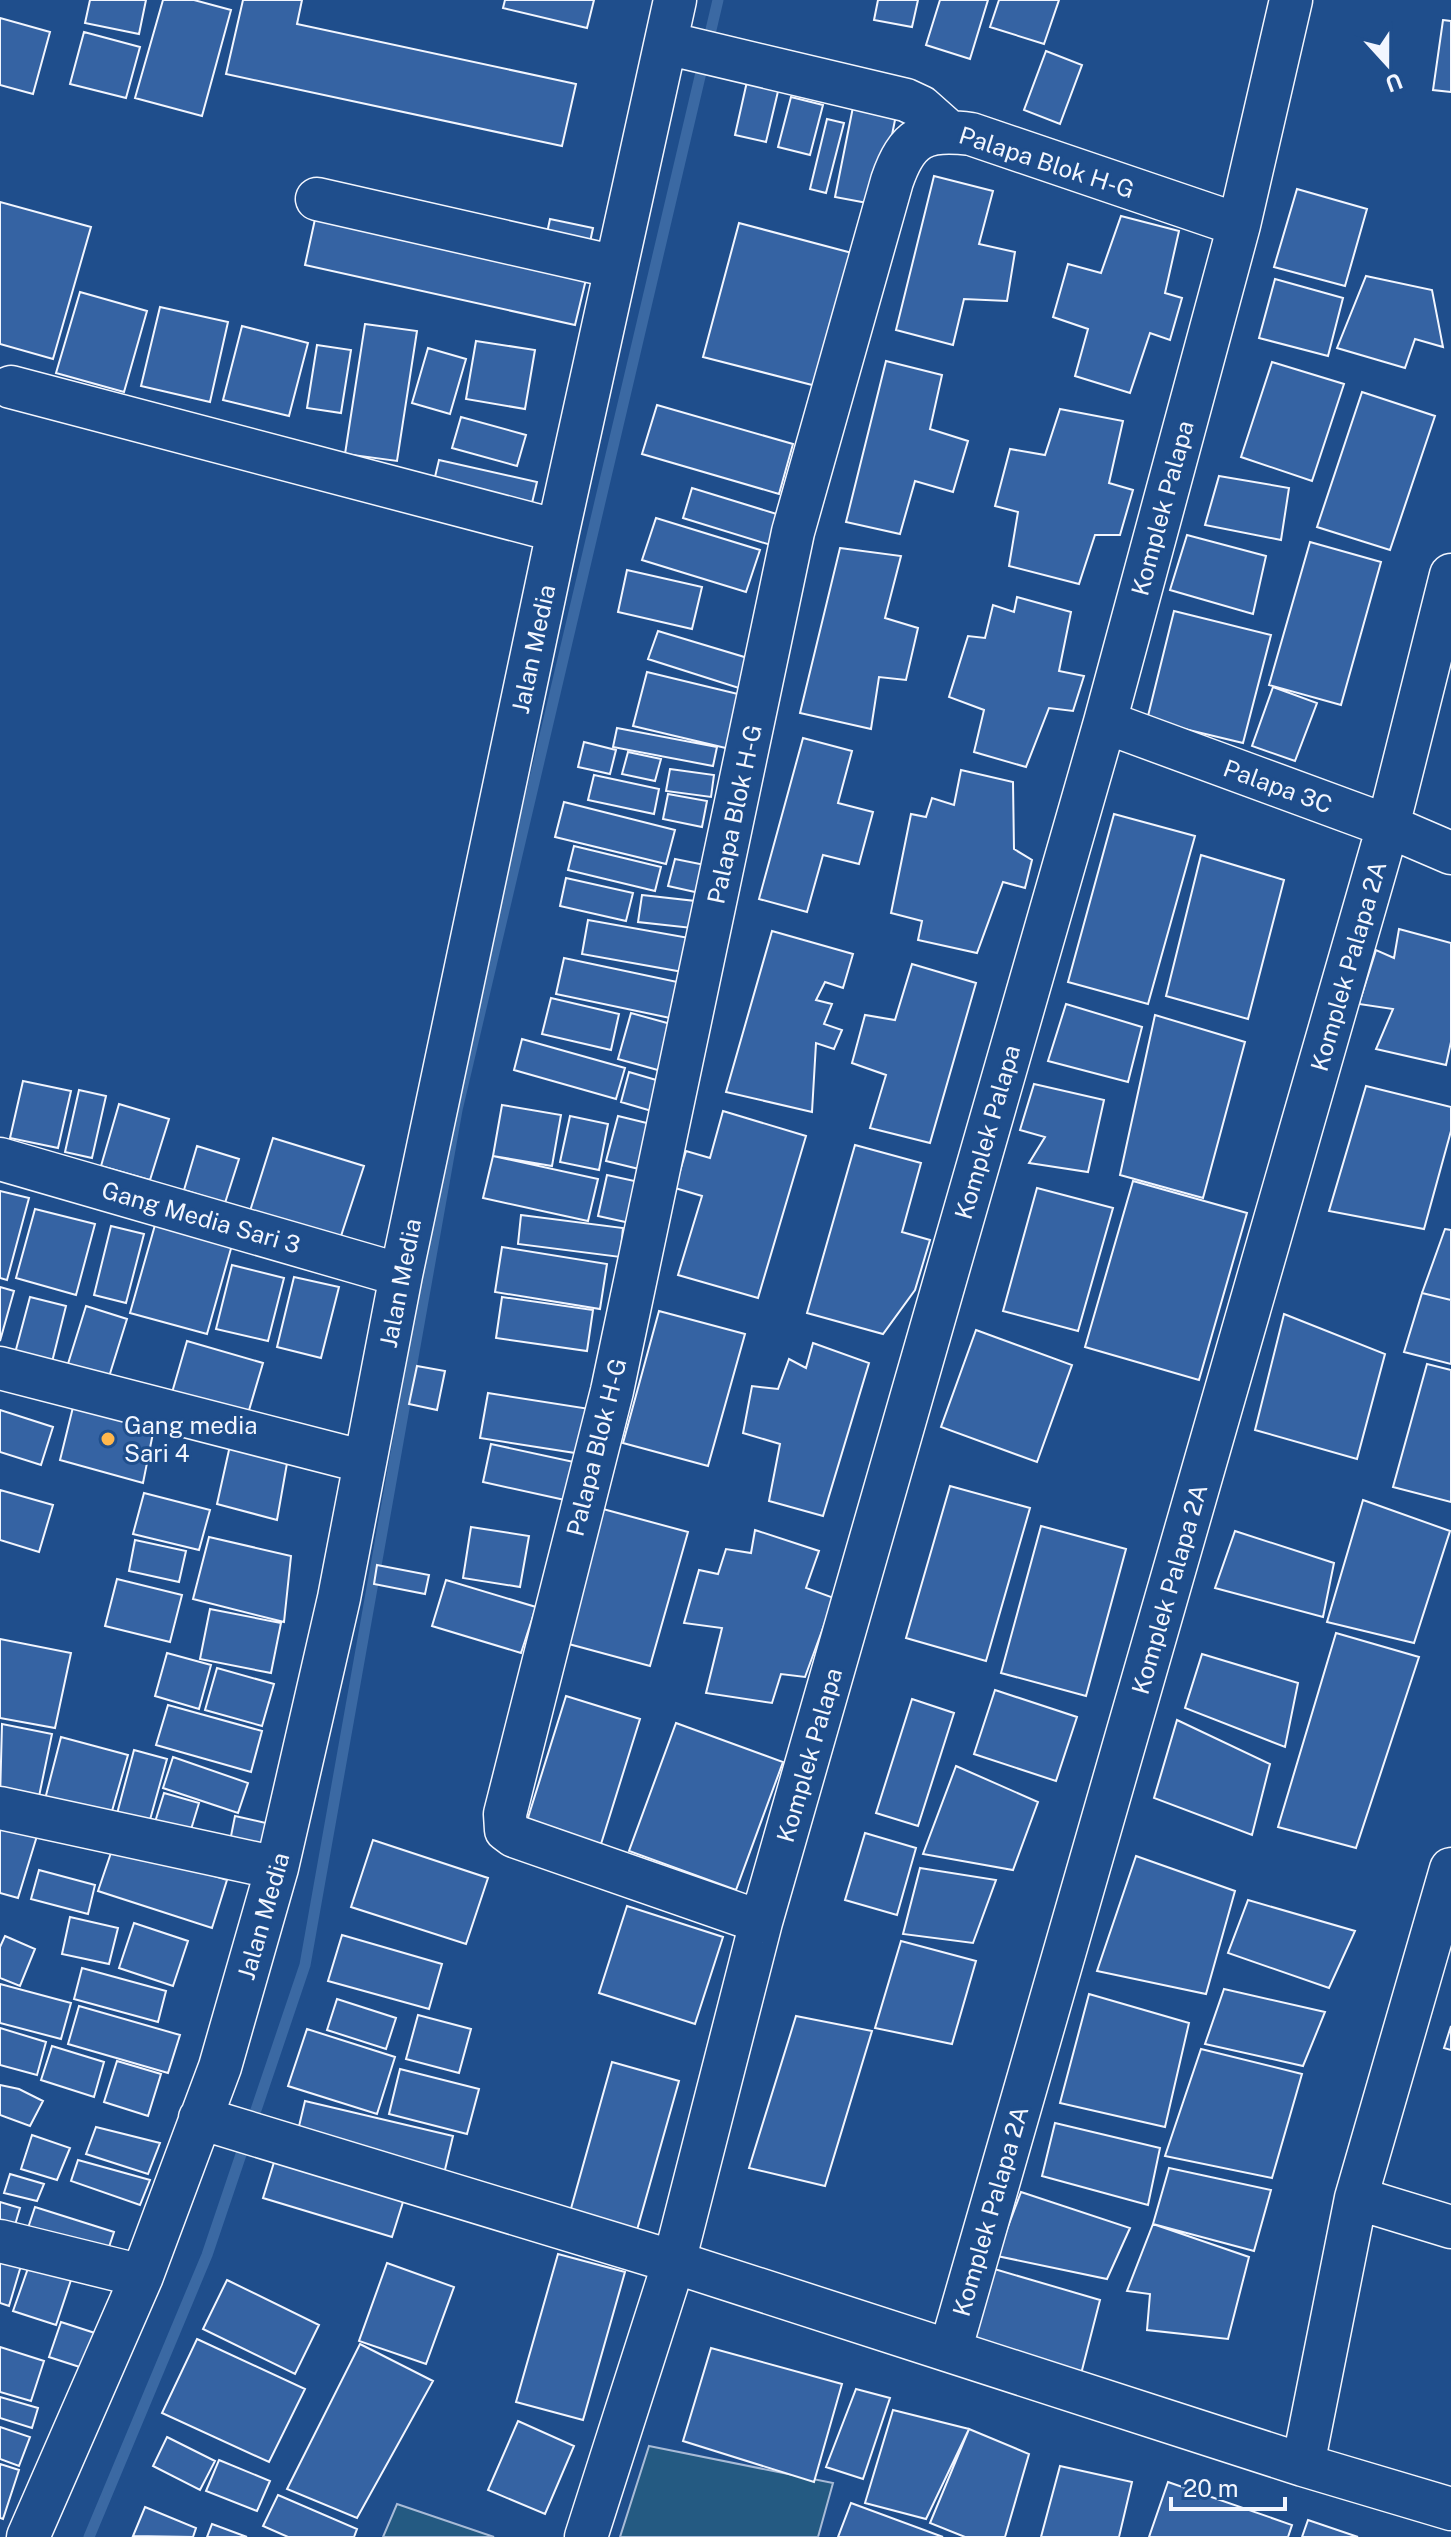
<svg xmlns="http://www.w3.org/2000/svg" width="1451" height="2537" font-family="'Public Sans',sans-serif">
	<style>
		.green { fill: #245a82; stroke: #a8bbd7; stroke-width: 2 }
		.lines { fill: none; stroke-linecap: round; stroke-linejoin: round }
		.stream { stroke: #3b69a3; stroke-width: 11 }
		.building { fill: #3563a3; stroke: #f2f6ff; stroke-width: 2 }
		.minor-casing { stroke: #f2f6ff; stroke-width: 45 }
		.minor { stroke: #1f4e8c; stroke-width: 42 }
		.poi-dot { fill: #ffb74d; stroke: #1f4e8c; stroke-width: 3 }
		.labels { text-anchor: middle; dominant-baseline: central; stroke-width: 6; stroke-linejoin: round; paint-order: stroke }
		.street-label { font-size: 24px; fill: #f2f6ff; stroke: #1f4e8c }
		.poi-label { font-size: 24px; fill: #f2f6ff; stroke: #1f4e8c; text-anchor: start }
	</style>
	<rect width="100%" height="100%" fill="#1f4e8c"/>
	<path class="green" d="M649 2446 833 2483 818 2537H620Z
		M397 2504 494 2537H383Z"/>
	<g class="lines">
		<path class="stream" d="M89 2537 207 2255 305 1965 457 1110 718 0"/>
	</g>
	<path class="building" d="M90 0H146L139 34 85 23Z
		M163 0H194L231 10 202 116 135 98Z
		M243 0H302L297 24 576 84 562 146 226 74Z
		M505 0H594L587 28 503 8Z
		M878 0H918L912 27 874 20Z
		M940 0H988L970 59 926 45Z
		M999 0H1059L1044 44 990 27Z
		M0 18 50 32 33 94 0 85Z
		M1443 20 1451 21V92L1433 90Z
		M84 32 140 47 126 98 70 84Z
		M1046 51 1082 65 1060 124 1024 110Z
		M748 77 780 83 766 142 735 135Z
		M791 97 823 105 810 155 778 147Z
		M855 97 898 105 878 205 835 197Z
		M827 119 844 123 826 193 810 189Z
		M934 176 993 191 979 244 1015 252 1007 301 964 299 953 345 896 330Z
		M1297 189 1367 209 1345 286 1274 267Z
		M0 202 91 227 53 359 0 344Z
		M317 210 588 271 575 325 305 265Z
		M1121 216 1179 231 1165 293 1182 298 1170 340 1150 333 1130 393 1075 376 1088 329 1053 317 1068 264 1101 273Z
		M550 219 593 228 587 256 544 247Z
		M739 223 852 253 816 386 703 357Z
		M1366 276 1432 290 1443 347 1415 339 1405 368 1337 348Z
		M1275 279 1343 298 1328 356 1259 338Z
		M80 292 147 311 124 392 56 373Z
		M160 307 228 322 210 402 141 386Z
		M365 324 417 331 397 461 345 454Z
		M242 326 308 343 289 416 223 400Z
		M476 341 535 350 525 409 466 399Z
		M317 345 351 350 341 413 307 408Z
		M428 348 466 359 450 414 412 403Z
		M886 361 942 375 930 429 968 441 953 492 915 481 900 534 846 522Z
		M1272 362 1344 384 1312 481 1241 457Z
		M1362 392 1435 416 1390 550 1317 527Z
		M657 405 793 444 779 494 642 454Z
		M1060 409 1123 421 1109 483 1133 490 1120 535H1095L1079 584 1009 566 1018 512 995 506 1010 449 1045 455Z
		M461 417 526 435 517 466 452 448Z
		M439 460 537 482 532 503 434 481Z
		M1219 476 1289 488 1281 540 1205 525Z
		M692 488 783 516 774 546 683 518Z
		M656 518 760 550 746 592 642 560Z
		M1187 535 1266 556 1253 614 1170 590Z
		M1310 542 1381 562 1341 705 1269 685Z
		M840 548 901 556 885 618 918 628 906 680 879 677 871 729 800 713Z
		M627 570 702 587 692 629 618 612Z
		M1017 597 1071 612 1059 671 1084 676 1073 711 1049 708 1026 767 974 752 984 710 949 697 968 636 985 638 993 605 1014 612Z
		M1174 611 1271 635 1243 743 1147 720Z
		M658 631 751 659 742 689 648 659Z
		M647 672 742 695 730 749 633 726Z
		M1273 687 1317 703 1295 761 1252 746Z
		M617 728 717 747 713 766 613 747Z
		M803 738 852 751 838 803 873 812 859 864 823 855 807 912 759 899Z
		M584 742 616 750 610 774 578 767Z
		M628 752 661 759 655 781 622 774Z
		M670 769 714 775 711 797 666 791Z
		M961 770 1013 782 1014 849 1032 860 1025 888 1003 882 977 953 918 940 922 921 891 913 911 814 926 817 932 798 954 805Z
		M594 775 659 789 654 814 588 800Z
		M668 794 707 801 702 827 663 819Z
		M564 802 675 830 666 864 555 837Z
		M1114 814 1195 836 1148 1004 1068 982Z
		M574 846 661 867 655 891 568 870Z
		M1201 855 1284 880 1248 1019 1166 996Z
		M675 859 710 866 704 894 668 886Z
		M566 878 633 893 626 921 560 906Z
		M642 895 704 902 701 929 638 922Z
		M588 920 689 938 683 972 582 954Z
		M1399 929 1451 943V1042L1446 1065 1376 1049 1393 1009 1359 1004 1376 950 1394 958Z
		M772 931 853 954 843 988 825 982 816 1000 832 1004 824 1024 842 1030 834 1049 816 1043 812 1112 726 1092Z
		M564 958 682 983 675 1019 556 994Z
		M912 964 976 983 930 1143 870 1128 886 1075 852 1063 865 1015 895 1020Z
		M551 998 619 1014 611 1050 542 1034Z
		M1066 1004 1142 1027 1128 1082 1048 1061Z
		M631 1013 678 1026 665 1072 618 1059Z
		M1155 1015 1245 1042 1203 1198 1120 1175Z
		M522 1039 625 1068 616 1099 514 1070Z
		M629 1072 663 1082 655 1112 621 1102Z
		M23 1081 71 1091 58 1148 10 1138Z
		M1034 1084 1104 1100 1088 1172 1029 1163 1045 1137 1020 1130Z
		M1366 1086 1451 1107V1131L1424 1229 1329 1211Z
		M79 1090 106 1096 92 1158 65 1152Z
		M119 1104 169 1119 150 1180 101 1166Z
		M502 1105 561 1115 552 1166 493 1156Z
		M723 1111 806 1136 758 1298 678 1275 702 1196 675 1188 686 1151 710 1158Z
		M570 1116 608 1124 599 1170 560 1162Z
		M618 1116 655 1125 643 1170 606 1161Z
		M273 1138 364 1166 340 1239 250 1211Z
		M855 1145 921 1163 902 1232 930 1240 915 1290 883 1334 807 1313Z
		M197 1146 239 1159 225 1203 184 1190Z
		M493 1156 598 1179 588 1221 483 1198Z
		M607 1175 639 1182 630 1223 598 1216Z
		M1133 1181 1247 1213 1199 1380 1085 1347Z
		M1037 1188 1113 1208 1078 1331 1003 1311Z
		M0 1191 29 1198 7 1280 0 1278Z
		M35 1209 95 1224 76 1295 16 1278Z
		M521 1215 623 1228 620 1257 518 1244Z
		M155 1225 232 1245 207 1334 130 1313Z
		M111 1226 144 1234 126 1303 94 1295Z
		M1445 1229 1451 1230V1300L1422 1293Z
		M502 1247 607 1264 600 1309 495 1292Z
		M232 1265 284 1278 268 1341 216 1329Z
		M294 1277 339 1287 321 1358 277 1347Z
		M0 1287 14 1291 0 1341Z
		M1422 1293 1451 1300V1364L1404 1352Z
		M30 1297 66 1306 51 1366 14 1357Z
		M502 1297 593 1310 587 1351 496 1338Z
		M86 1306 127 1319 108 1380 67 1367Z
		M659 1311 745 1334 708 1466 623 1443Z
		M1284 1314 1385 1354 1357 1459 1255 1430Z
		M976 1330 1072 1365 1037 1462 941 1427Z
		M187 1341 263 1363 247 1417 171 1396Z
		M813 1343 869 1363 823 1516 769 1501 780 1444 743 1433 752 1386 778 1389 789 1359 806 1368Z
		M1427 1364 1451 1370V1502L1393 1487Z
		M417 1366 445 1371 437 1410 409 1404Z
		M488 1393 596 1410 588 1455 480 1438Z
		M75 1399 156 1418 143 1483 60 1460Z
		M0 1410 53 1427 41 1465 0 1452Z
		M231 1441 289 1452 277 1520 217 1504Z
		M491 1444 583 1464 574 1502 483 1482Z
		M950 1486 1030 1508 986 1661 906 1638Z
		M0 1490 53 1505 39 1552 0 1540Z
		M144 1493 210 1510 199 1550 133 1534Z
		M1363 1500 1450 1531 1414 1643 1327 1622Z
		M603 1509 688 1532 650 1666 565 1643Z
		M1041 1526 1126 1549 1086 1696 1001 1673Z
		M471 1527 529 1536 520 1587 463 1578Z
		M755 1530 819 1551 806 1588 834 1598 805 1677 781 1674 772 1703 706 1693 722 1628 684 1623 699 1570 718 1574 726 1549 751 1553Z
		M1235 1531 1334 1563 1323 1617 1215 1588Z
		M209 1537 291 1556 284 1622 193 1599Z
		M135 1540 186 1551 179 1582 129 1571Z
		M377 1565 429 1575 425 1594 374 1584Z
		M117 1579 182 1595 170 1642 105 1626Z
		M446 1580 536 1607 521 1653 432 1626Z
		M210 1609 281 1623 271 1673 200 1659Z
		M1336 1633 1419 1657 1356 1848 1278 1827Z
		M0 1639 71 1653 55 1728 0 1718Z
		M167 1653 211 1665 199 1709 155 1696Z
		M1202 1654 1298 1683 1285 1747 1185 1708Z
		M217 1668 274 1684 262 1726 205 1710Z
		M995 1690 1077 1717 1056 1781 974 1754Z
		M566 1696 640 1719 601 1844 527 1821Z
		M912 1699 954 1713 918 1826 876 1813Z
		M168 1705 262 1731 251 1772 156 1745Z
		M1177 1720 1270 1764 1252 1835 1154 1798Z
		M676 1723 783 1762 736 1890 629 1851Z
		M2 1724 52 1734 37 1806 0 1799Z
		M61 1737 128 1755 108 1825 43 1807Z
		M134 1750 167 1759 146 1834 114 1825Z
		M173 1757 248 1783 238 1813 163 1788Z
		M956 1766 1038 1802 1013 1870 923 1854Z
		M164 1793 199 1803 186 1846 151 1835Z
		M0 1815 40 1826 18 1898 0 1893Z
		M235 1816 270 1824 263 1854 229 1846Z
		M865 1833 916 1848 897 1915 845 1900Z
		M373 1840 488 1878 466 1944 351 1907Z
		M114 1844 227 1880 212 1928 98 1891Z
		M1136 1856 1235 1891 1206 1994 1097 1971Z
		M920 1868 996 1880 973 1943 903 1934Z
		M39 1870 95 1885 88 1914 31 1899Z
		M1248 1900 1355 1931 1329 1988 1228 1953Z
		M627 1906 723 1937 695 2024 599 1993Z
		M70 1917 118 1928 109 1964 62 1954Z
		M134 1923 188 1941 173 1986 119 1968Z
		M342 1935 442 1964 429 2009 328 1981Z
		M5 1936 35 1949 20 1986 0 1978V1947Z
		M901 1941 976 1961 952 2044 875 2028Z
		M82 1968 166 1991 158 2022 74 1999Z
		M0 1984 71 2003 61 2039 0 2023Z
		M1224 1989 1325 2012 1303 2066 1205 2044Z
		M1089 1994 1189 2023 1165 2127 1060 2103Z
		M337 1999 396 2018 386 2049 327 2030Z
		M79 2006 180 2035 168 2073 68 2044Z
		M418 2015 471 2029 459 2073 406 2059Z
		M796 2016 872 2031 825 2186 749 2168Z
		M1451 2026V2050L1444 2048Z
		M0 2028 46 2042 37 2075 0 2065Z
		M307 2029 395 2057 377 2114 288 2086Z
		M52 2046 104 2062 94 2097 41 2080Z
		M1201 2049 1302 2074 1272 2178 1165 2156Z
		M117 2061 161 2074 148 2116 104 2102Z
		M612 2062 679 2081 637 2230 570 2212Z
		M400 2069 479 2089 467 2134 389 2114Z
		M0 2085 19 2089 43 2101 30 2126 0 2115Z
		M305 2101 453 2136 443 2178 295 2143Z
		M1055 2123 1160 2148 1148 2205 1042 2176Z
		M96 2127 160 2143 148 2174 86 2154Z
		M32 2135 70 2148 57 2180 21 2169Z
		M279 2146 408 2186 392 2237 263 2198Z
		M78 2160 150 2180 140 2205 71 2181Z
		M1169 2168 1271 2190 1254 2251 1153 2224Z
		M10 2174 44 2184 37 2201 4 2193Z
		M1021 2192 1130 2228 1107 2279 997 2256Z
		M0 2202 20 2208 15 2225 0 2221Z
		M35 2207 114 2232 105 2259 26 2234Z
		M1153 2224 1249 2257 1228 2339 1147 2330 1150 2294 1127 2291Z
		M0 2253 23 2259 9 2306 0 2303Z
		M33 2254 75 2268 56 2325 13 2311Z
		M558 2254 625 2272 583 2420 516 2402Z
		M387 2263 454 2287 426 2364 359 2341Z
		M991 2268 1100 2300 1081 2374 971 2344Z
		M227 2280 319 2325 295 2374 203 2329Z
		M61 2322 104 2336 92 2371 49 2357Z
		M197 2339 305 2389 269 2462 162 2413Z
		M360 2344 433 2381 357 2518 287 2489Z
		M0 2347 44 2361 31 2401 0 2392Z
		M711 2348 842 2384 814 2482 683 2441Z
		M856 2389 890 2398 863 2479 826 2467Z
		M0 2397 38 2408 32 2428 0 2418Z
		M893 2410 969 2429 926 2519 865 2503Z
		M518 2421 574 2446 545 2514 488 2490Z
		M0 2427 30 2437 19 2466 0 2459Z
		M969 2429 1029 2454 1005 2537H965L930 2523Z
		M167 2437 215 2461 200 2490 153 2466Z
		M219 2460 270 2481 257 2511 206 2491Z
		M0 2464 19 2470 3 2519 0 2518Z
		M1060 2466 1132 2482 1119 2537H1041Z
		M1168 2482 1292 2525 1288 2537H1149Z
		M278 2495 357 2529 354 2537H288L263 2526Z
		M851 2503 943 2537H838Z
		M145 2507 196 2528 193 2537 133 2536Z
		M1308 2520 1358 2537H1302Z
		M212 2524 247 2537H207Z"/>
	<g class="lines">
		<g class="minor-casing">
			<path id="minor" d="M666 43 906 100 921 107 948 131
				M317 199 616 267
				M11 387 558 531
				M1105 722 1388 826 1451 853
				M0 1159 401 1275
				M0 1368 365 1462
				M0 1808 277 1868
				M761 1922 514 1836 506 1830 505 1814 612 1391 793 532 892 181C907 137 924 128 971 134L1239 225
				M200 2118 674 2262 1303 2465 1356 2198 1451 1869
				M1356 2198 1451 2227
				M0 2241 142 2276
				M950 2351 1388 826 1451 575
				M1303 2465 1451 2509
				M28 2537 142 2276 220 2067 277 1868 339 1598 401 1275 558 531 675 0
				M586 2537 674 2262 761 1922 1105 722 1239 225 1291 0"/>
		</g>
		<use href="#minor" class="minor"/>
	</g>
	<circle class="poi-dot" cx="108" cy="1439" r="8"/>
	<g class="labels">
		<g class="street-label">
			<text transform="translate(1047 162) rotate(18)">Palapa Blok H-G</text>
			<text transform="translate(1162 508) rotate(-75)">Komplek Palapa</text>
			<text transform="translate(533 649) rotate(-78)">Jalan Media</text>
			<text transform="translate(1278 786) rotate(20)">Palapa 3C</text>
			<text transform="translate(734 814) rotate(-78)">Palapa Blok H-G</text>
			<text transform="translate(1348 966) rotate(-74)">Komplek Palapa 2A</text>
			<text transform="translate(987 1132) rotate(-74)">Komplek Palapa</text>
			<text transform="translate(201 1217) rotate(16)">Gang Media Sari 3</text>
			<text transform="translate(400 1283) rotate(-79)">Jalan Media</text>
			<text transform="translate(596 1447) rotate(-76)">Palapa Blok H-G</text>
			<text transform="translate(1169 1589) rotate(-74)">Komplek Palapa 2A</text>
			<text transform="translate(809 1755) rotate(-74)">Komplek Palapa</text>
			<text transform="translate(263 1916) rotate(-74)">Jalan Media</text>
			<text transform="translate(990 2211) rotate(-74)">Komplek Palapa 2A</text>
		</g>
		<g class="poi-label">
			<text x="124" y="1425">Gang media<tspan x="124" dy="28">Sari 4</tspan></text>
		</g>
	</g>
	<g transform="translate(1387 64) rotate(159)" stroke="#1f4e8c" stroke-width="6" paint-order="stroke">
	<path d="M0-6L14 30L0 20L-14 30Z" fill="#f2f6ff"/>
	<text y="-12" font-size="22" font-weight="bold" text-anchor="middle" fill="#f2f6ff">U</text>
	</g>
	<path d="M1171 2497v12h114v-12" fill="none" stroke="#f2f6ff" stroke-width="4"/>
	<text x="1183" y="2497" font-size="24" fill="#f2f6ff" stroke="#1f4e8c" stroke-width="6" paint-order="stroke">20 m</text>
</svg>
